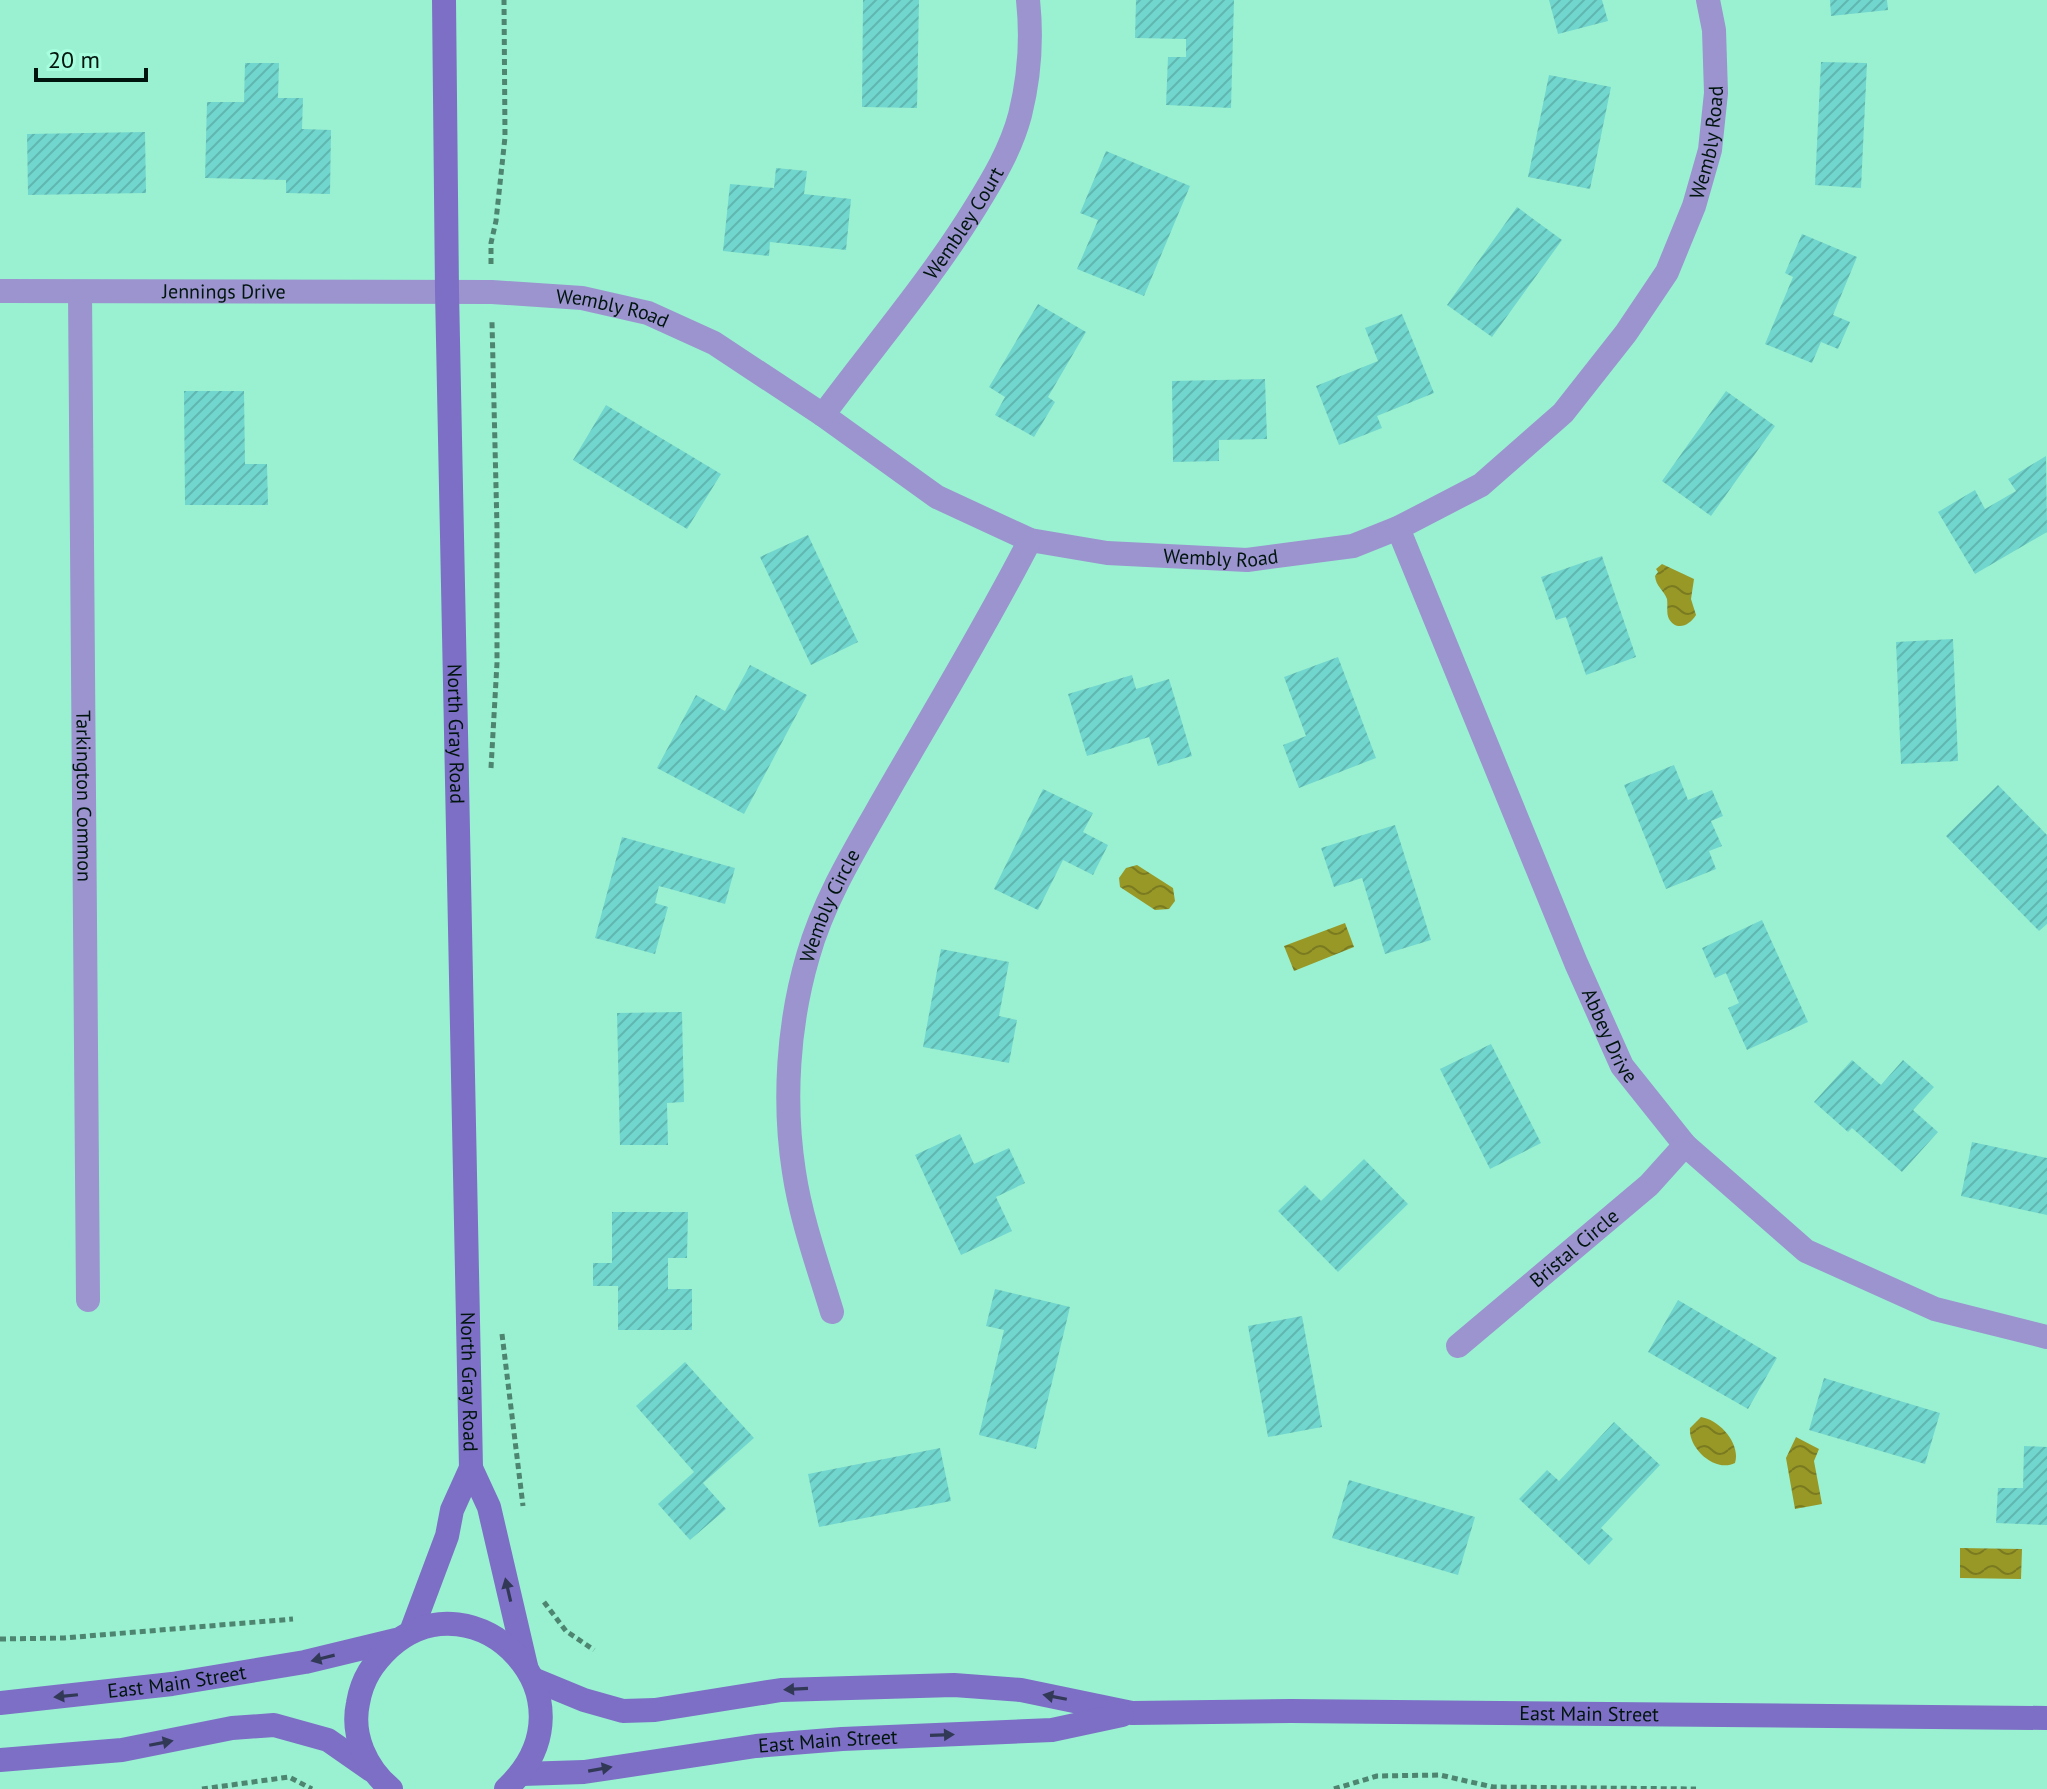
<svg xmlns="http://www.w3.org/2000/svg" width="2047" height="1789" font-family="'PT Sans',sans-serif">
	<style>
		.water { fill: url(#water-waves) }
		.building { fill: url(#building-hatch) }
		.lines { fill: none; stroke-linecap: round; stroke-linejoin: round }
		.path { stroke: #4e8571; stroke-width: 5; stroke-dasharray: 6 4; stroke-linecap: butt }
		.street { stroke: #9b94cf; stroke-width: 24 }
		.secondary { stroke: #7d6fc5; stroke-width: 24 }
		.oneway { fill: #323957 }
		.labels { text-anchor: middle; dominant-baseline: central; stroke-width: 8; stroke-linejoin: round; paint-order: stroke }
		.street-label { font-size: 20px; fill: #00150d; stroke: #a7fedf }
	</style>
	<defs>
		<pattern id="water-waves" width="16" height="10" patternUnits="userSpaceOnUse" patternTransform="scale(2)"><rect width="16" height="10" fill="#989827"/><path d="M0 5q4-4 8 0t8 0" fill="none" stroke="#7a7b20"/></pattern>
		<pattern id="building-hatch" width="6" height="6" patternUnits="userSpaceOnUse" patternTransform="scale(2)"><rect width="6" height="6" fill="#71d6ce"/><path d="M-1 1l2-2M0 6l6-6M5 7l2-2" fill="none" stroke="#60b7b0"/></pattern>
	</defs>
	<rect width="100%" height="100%" fill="#9af1d1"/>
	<path class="water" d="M1662 564 1694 579 1691 599 1696 615C1690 625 1677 632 1669 619 1666 613 1668 606 1667 599 1664 590 1656 587 1655 576L1658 572 1656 569Z
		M1137 865 1173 888 1175 901 1169 909 1155 910 1120 887 1119 878 1126 868Z
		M1345 923 1354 947 1294 971 1284 946Z
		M1701 1417C1720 1420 1741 1444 1735 1463 1715 1473 1688 1448 1690 1428Z
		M1796 1437 1819 1449 1814 1461 1822 1504 1795 1509 1786 1458Z
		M1960 1548 2022 1549 2021 1579 1960 1578Z"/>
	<path class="building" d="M863 0H919L917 108 862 107Z
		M1136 0H1234L1231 108 1166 105 1168 57H1186V39L1135 38Z
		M1549 0H1602L1608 21 1558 34Z
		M1830 0H1887L1888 10 1831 16Z
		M1821 62 1867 63 1861 188 1815 185Z
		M245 63H279L278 98H303L302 129 331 130 330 194 286 193V180L205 178 207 102H244Z
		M1549 75 1611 87 1590 189 1528 177Z
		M145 132 146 193 28 195 27 134Z
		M1106 151 1190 186 1144 296 1077 269 1098 220 1080 213Z
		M776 168 807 171 804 194 851 199 846 250 770 242 769 256 723 251 730 184 774 188Z
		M1517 207 1562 240 1492 337 1447 305Z
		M1802 234 1857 257 1833 315 1850 322 1838 349 1821 342 1812 363 1765 344 1793 277 1785 273Z
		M1038 304 1086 332 1048 397 1055 402 1034 437 995 415 1005 397 989 387Z
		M1402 314 1434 393 1377 416 1382 428 1339 445 1316 386 1378 361 1365 328Z
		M1265 379 1267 439 1219 440V461L1173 462 1172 381Z
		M184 391H244L245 464H267L268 505H185Z
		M1726 391 1775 426 1711 516 1662 481Z
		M606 405 721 474 687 529 573 460Z
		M2046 456 2047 532 1975 574 1938 512 1975 490 1985 509 2016 491 2008 479Z
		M808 535 858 642 811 665 760 557Z
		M1602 556 1636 657 1586 675 1566 617 1556 620 1541 577Z
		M1953 639 1958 761 1901 764 1896 642Z
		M1338 657 1376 758 1299 788 1283 745 1306 736 1284 677Z
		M750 665 807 695 744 814 657 768 696 695 725 711Z
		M1132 675 1136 689 1169 679 1192 756 1158 766 1149 737 1087 756 1068 694Z
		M1674 765 1688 800 1712 790 1723 816 1711 821 1722 846 1709 851 1716 869 1666 889 1624 785Z
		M1998 785 2047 835V924L2039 931 1946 836Z
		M1043 789 1093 813 1083 832 1108 845 1093 875 1063 860 1038 910 994 889Z
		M1395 825 1431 940 1385 954 1362 878 1334 887 1321 848Z
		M622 837 735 868 725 904 659 886 655 903 668 907 655 954 595 938Z
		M1762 920 1808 1022 1747 1050 1728 1008 1739 1003 1726 973 1715 978 1702 948Z
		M941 949 1009 962 999 1016 1017 1020 1009 1063 923 1047Z
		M682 1012 684 1102 667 1103 668 1145H620L617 1013Z
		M1491 1044 1541 1143 1490 1169 1440 1069Z
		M1852 1060 1881 1085 1903 1060 1934 1087 1913 1110 1938 1132 1902 1172 1852 1128 1848 1132 1814 1102Z
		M960 1134 974 1164 1009 1148 1025 1183 996 1197 1012 1231 961 1255 915 1155Z
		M1972 1142 2047 1158V1215L1961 1196Z
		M1364 1159 1408 1204 1338 1272 1278 1211 1305 1185 1321 1201Z
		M612 1212H688L687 1258H668V1289H692V1330H618V1286H593V1263H612Z
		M995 1289 1070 1307 1036 1449 979 1435 1004 1330 986 1326Z
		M1678 1300 1777 1358 1748 1409 1648 1352Z
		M1302 1316 1322 1427 1268 1437 1248 1326Z
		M685 1362 754 1438 703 1483 726 1509 690 1540 658 1504 694 1472 636 1406Z
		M1824 1378 1940 1413 1925 1464 1809 1430Z
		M1614 1422 1660 1465 1601 1528 1613 1539 1589 1565 1519 1499 1547 1470 1559 1481Z
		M2024 1446 2047 1447V1525L1996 1523 1998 1488H2023Z
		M940 1448 951 1501 819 1527 808 1474Z
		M1349 1480 1475 1517 1458 1575 1332 1538Z"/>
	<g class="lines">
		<path class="path" d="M491 264V243L496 221 505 137 504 0
			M491 768 497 663V528L492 322
			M502 1334 523 1506
			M544 1602 566 1631 594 1650
			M0 1639 64 1638 293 1619
			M202 1789 289 1777 312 1789
			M1334 1789 1377 1776 1440 1775 1493 1787 1696 1789"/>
		<g class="street">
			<path id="s1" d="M0 291 492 292 582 298 648 313 714 343 823 415 937 497 1030 540 1107 553 1247 560 1353 546 1398 528 1481 485 1563 413 1626 333 1667 272 1694 206 1710 150 1716 93 1714 30 1708 0"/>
			<path id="s2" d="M80 292 88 1300"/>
			<path id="s3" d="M823 415C874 346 930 281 975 208 993 179 1011 149 1020 115 1029 79 1032 37 1028 0"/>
			<path id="s4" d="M1398 528 1576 963 1622 1066 1685 1145 1806 1251 1935 1309 2047 1337"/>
			<path id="s5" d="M832 1312C818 1266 801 1219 794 1172 783 1102 788 1024 808 956 825 896 860 841 890 788 938 705 987 624 1030 540"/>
			<path id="s6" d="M1458 1346 1649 1185 1685 1145"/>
		</g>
		<g class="secondary">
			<path id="s7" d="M444 0 447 291 471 1468 489 1507 526 1666"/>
			<path d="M411 1632 447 1536 452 1510 471 1468"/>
			<path id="s8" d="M533 1679 584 1700 623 1711 655 1710 781 1690 954 1685 1021 1690 1132 1713 1291 1711 2047 1718"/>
			<path id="s9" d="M0 1703 172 1684 305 1662 396 1640"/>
			<path d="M0 1760 122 1750 232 1728 274 1725 328 1740 371 1770"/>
			<path id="s10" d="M522 1774 584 1772 756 1746 842 1739 1052 1730 1122 1715"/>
			<path d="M391 1789C366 1768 351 1735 358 1703 362 1679 373 1663 390 1647 475 1571 603 1698 506 1789"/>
		</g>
	</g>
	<defs><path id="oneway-solid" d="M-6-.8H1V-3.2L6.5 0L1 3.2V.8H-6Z" transform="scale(2)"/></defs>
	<g class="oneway">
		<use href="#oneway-solid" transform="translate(508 1590) rotate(-103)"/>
		<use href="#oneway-solid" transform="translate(323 1658) rotate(166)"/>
		<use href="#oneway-solid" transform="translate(796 1689) rotate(177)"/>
		<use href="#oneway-solid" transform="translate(66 1696) rotate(174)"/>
		<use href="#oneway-solid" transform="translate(1055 1697) rotate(-169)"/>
		<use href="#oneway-solid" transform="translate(942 1735) rotate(-2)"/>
		<use href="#oneway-solid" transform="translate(161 1743) rotate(-11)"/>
		<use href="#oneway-solid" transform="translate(600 1769) rotate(-10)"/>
	</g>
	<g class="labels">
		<g class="street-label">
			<text stroke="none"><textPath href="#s1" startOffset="1984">Wembly Road</textPath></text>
			<text stroke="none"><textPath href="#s3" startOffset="238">Wembley Court</textPath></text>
			<text stroke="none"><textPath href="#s1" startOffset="224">Jennings Drive</textPath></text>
			<text stroke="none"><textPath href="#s1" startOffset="614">Wembly Road</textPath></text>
			<text stroke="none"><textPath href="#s1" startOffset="1288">Wembly Road</textPath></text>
			<text stroke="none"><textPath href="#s7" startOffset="734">North Gray Road</textPath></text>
			<text stroke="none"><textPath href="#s2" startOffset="504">Tarkington Common</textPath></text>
			<text stroke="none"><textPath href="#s5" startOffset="418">Wembly Circle</textPath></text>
			<text stroke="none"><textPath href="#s4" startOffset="550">Abbey Drive</textPath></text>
			<text stroke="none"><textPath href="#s6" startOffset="152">Bristal Circle</textPath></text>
			<text stroke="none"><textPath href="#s7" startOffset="1382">North Gray Road</textPath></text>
			<text stroke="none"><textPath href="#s9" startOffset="178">East Main Street</textPath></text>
			<text stroke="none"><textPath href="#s8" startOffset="1066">East Main Street</textPath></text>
			<text stroke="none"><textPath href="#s10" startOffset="308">East Main Street</textPath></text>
		</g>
	</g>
	<path d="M36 68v12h110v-12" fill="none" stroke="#00150d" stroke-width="4"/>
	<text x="48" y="68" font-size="24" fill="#00150d" stroke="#a7fedf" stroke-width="6" paint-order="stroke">20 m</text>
</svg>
